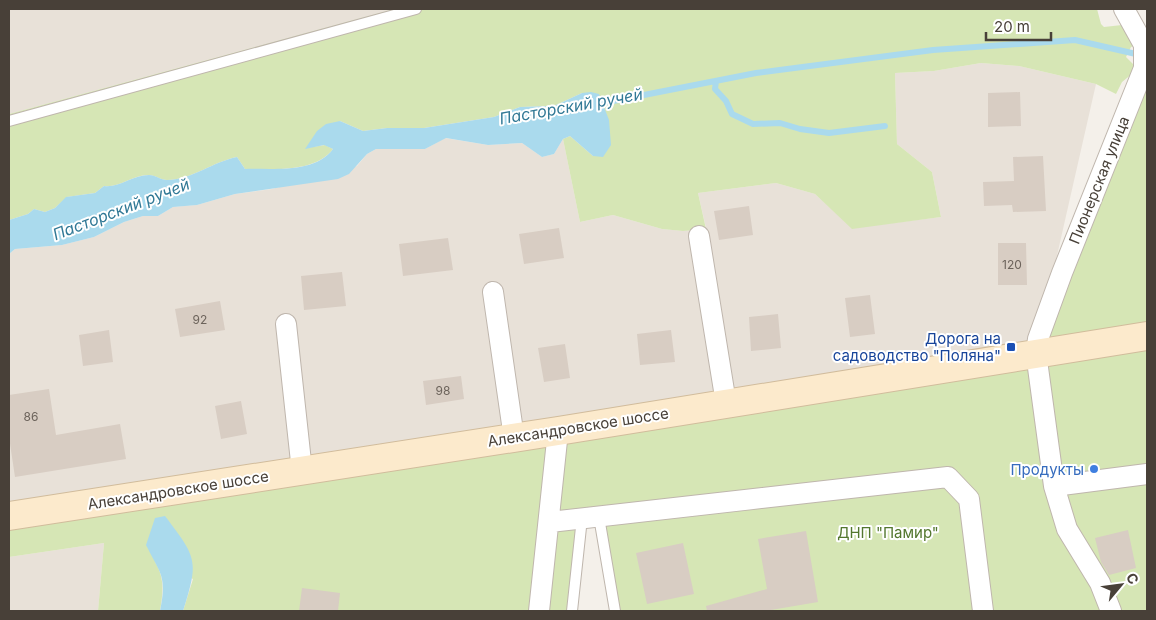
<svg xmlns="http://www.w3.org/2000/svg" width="1156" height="620" font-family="Inter,sans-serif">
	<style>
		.residential { fill: #e8e1d8 }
		.green { fill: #d6e6b5 }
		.water { fill: #aadaed }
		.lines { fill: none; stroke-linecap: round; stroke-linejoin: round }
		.stream { stroke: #aadaed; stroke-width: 6 }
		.building { fill: #d8cdc3 }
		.lane-casing { stroke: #bfb6ad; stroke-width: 12 }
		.street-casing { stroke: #bfb6ad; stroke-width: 22 }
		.secondary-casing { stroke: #d1bc9c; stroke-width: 30 }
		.lane { stroke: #fff; stroke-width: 10 }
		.street { stroke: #fff; stroke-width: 20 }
		.secondary { stroke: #fceacc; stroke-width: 28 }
		.transit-dot { fill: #1a4fb4; stroke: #fff; stroke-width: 2 }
		.shop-dot { fill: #3f7fe0; stroke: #fff; stroke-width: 2 }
		.labels { text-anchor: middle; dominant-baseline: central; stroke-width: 4; stroke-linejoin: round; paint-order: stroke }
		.number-label { font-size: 12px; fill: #6c635b }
		.street-label { font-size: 15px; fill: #484038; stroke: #fff }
		.transit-label { font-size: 15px; fill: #164399; stroke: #fff; text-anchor: end }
		.shop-label { font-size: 15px; fill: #366cbe; stroke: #fff; text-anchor: end }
		.park-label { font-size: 15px; fill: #53772e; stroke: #fff }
		.water-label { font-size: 16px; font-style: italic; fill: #317996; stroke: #fff }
	</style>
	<rect width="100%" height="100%" fill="#f4f0ea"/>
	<path class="residential" d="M9 9H394L9 114Z
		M981 63 1019 66 1096 84 1038 339 1037 356 9 516V254L15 249 62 245 94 237 124 222 143 216H158L173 207 197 205 235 194 272 189 357 166 367 154 376 149H425L445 138 488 145 522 143 542 157 554 154 563 139 580 222 613 215 662 229 683 231 706 228 698 193 776 183 815 194 852 228 941 217 932 172 897 144 895 73 934 71Z
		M104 543 98 611H9V557Z"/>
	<path class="green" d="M394 9H1097L1101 24 1104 27 1122 25 1136 45 1131 47 1126 57 1138 69 1122 82 1116 94 1096 84 1019 66 981 63 934 71 895 73 897 144 932 172 941 217 852 229 815 194 776 183 698 193 706 229 683 231 662 229 613 215 580 222 563 139 570 136 593 156 582 93 554 106 520 107 494 117 424 128H387L363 131 340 121 306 148 325 145 333 149C315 173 272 169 245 169L237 157C212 162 194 179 167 180 161 180 155 175 148 175 133 175 119 188 104 186L95 193 67 197 55 208 45 212 34 209 28 214 9 220V114Z
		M1147 72V611H619L601 517 580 519 569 611H183L193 579 155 562C165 578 163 593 160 611H98L104 543 9 557V516L1036 356Z"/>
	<path class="water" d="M591 92 599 94 609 120 611 145 603 157 593 156 570 136 563 139 554 154 542 157 522 143 488 145 446 138 425 149H376L367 154 349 174 338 179 235 194 197 205 173 207 158 216H143L124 222 94 237 62 245 15 249 9 254V220L28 214 34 209 45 212 55 208 66 197 95 193 104 186C119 188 133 175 149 175 155 175 161 180 167 180 194 179 212 162 237 157L245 169C272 168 315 174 333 149L324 145 305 149 317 131 326 124 340 121 363 131 387 128H424L494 117 520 107 554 106 582 93Z
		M165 516C197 558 199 560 183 611H160C167 576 161 575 146 545L155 518Z"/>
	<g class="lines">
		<path class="stream" d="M716 81 715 89 726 101 732 114 753 124 780 123 800 129 829 133 885 126
			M598 104 756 73 933 50 1075 40 1136 54"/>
	</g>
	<path class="building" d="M1020 92 1021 126 988 127V93Z
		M1043 156 1046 211 1013 212 1012 205 984 206 983 182 1014 181 1013 157Z
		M749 206 753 235 719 240 714 211Z
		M559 228 564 258 524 264 519 234Z
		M448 238 453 270 403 276 399 244Z
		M998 243H1026L1027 285H998Z
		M342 272 346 306 304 310 301 276Z
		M870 295 875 334 850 337 845 298Z
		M220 301 225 330 180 337 175 309Z
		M778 314 781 348 751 351 749 317Z
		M109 330 113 362 83 366 79 335Z
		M671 330 675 362 640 365 637 334Z
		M565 344 570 378 544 382 538 348Z
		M461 376 464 399 426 405 423 381Z
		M49 389 56 435 120 424 126 459 15 477 9 437V395Z
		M241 401 247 434 221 439 215 406Z
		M1128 530 1136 568 1109 575 1101 562 1095 538Z
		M806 531 818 602 765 611H707L706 606 767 589 758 539Z
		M683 543 694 594 647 604 636 553Z
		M302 588 340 593 338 611H299Z"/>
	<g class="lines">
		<g class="lane-casing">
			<path id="lane" d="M9 121 416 9
				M599 517 615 611
				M572 611 582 518"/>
		</g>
		<g class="street-casing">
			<path id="street" d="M699 236 726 403
				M493 292 514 438
				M286 324 302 471
				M1054 486 1147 474
				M550 522 948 477 969 499 983 611
				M539 611 558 431
				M1111 611 1100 583 1067 529 1054 486 1036 353 1038 339 1062 273 1144 68V45L1124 9"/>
		</g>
		<g class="secondary-casing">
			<path id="secondary" d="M9 516 558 431 1147 336"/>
		</g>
		<use href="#lane" class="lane"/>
		<use href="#street" class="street"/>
		<use href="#secondary" class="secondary"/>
	</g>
	<rect class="transit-dot" x="1006" y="342" width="10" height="10" rx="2.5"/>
	<circle class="shop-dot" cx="1094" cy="469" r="5"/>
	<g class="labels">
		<g class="number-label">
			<text x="1012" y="264">120</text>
			<text x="200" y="319">92</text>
			<text x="443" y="390">98</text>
			<text x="31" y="416">86</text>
		</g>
		<g class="street-label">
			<text transform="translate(1099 180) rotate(-68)">Пионерская улица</text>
			<text transform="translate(578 427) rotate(-9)">Александровское шоссе</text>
			<text transform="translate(178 490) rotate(-9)">Александровское шоссе</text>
		</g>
		<g class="transit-label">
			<text x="1001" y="338">Дорога на<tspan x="1001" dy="17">садоводство "Поляна"</tspan></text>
		</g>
		<g class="shop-label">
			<text x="1084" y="469">Продукты</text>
		</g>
		<g class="park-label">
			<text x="888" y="532">ДНП "Памир"</text>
		</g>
		<g class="water-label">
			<text transform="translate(571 106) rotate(-10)">Пасторский ручей</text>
			<text transform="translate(121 209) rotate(-21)">Пасторский ручей</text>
		</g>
	</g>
	<rect width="1156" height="620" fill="none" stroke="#484038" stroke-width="20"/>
	<g transform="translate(1121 585) rotate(61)" stroke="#ffffff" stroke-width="4" paint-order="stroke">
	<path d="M0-4L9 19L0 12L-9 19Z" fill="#484038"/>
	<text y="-8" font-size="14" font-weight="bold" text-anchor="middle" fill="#484038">С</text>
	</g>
	<path d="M986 32v8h65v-8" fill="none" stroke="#484038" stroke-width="2.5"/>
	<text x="994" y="32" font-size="15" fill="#484038" stroke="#ffffff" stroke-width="4" paint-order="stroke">20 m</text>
</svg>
